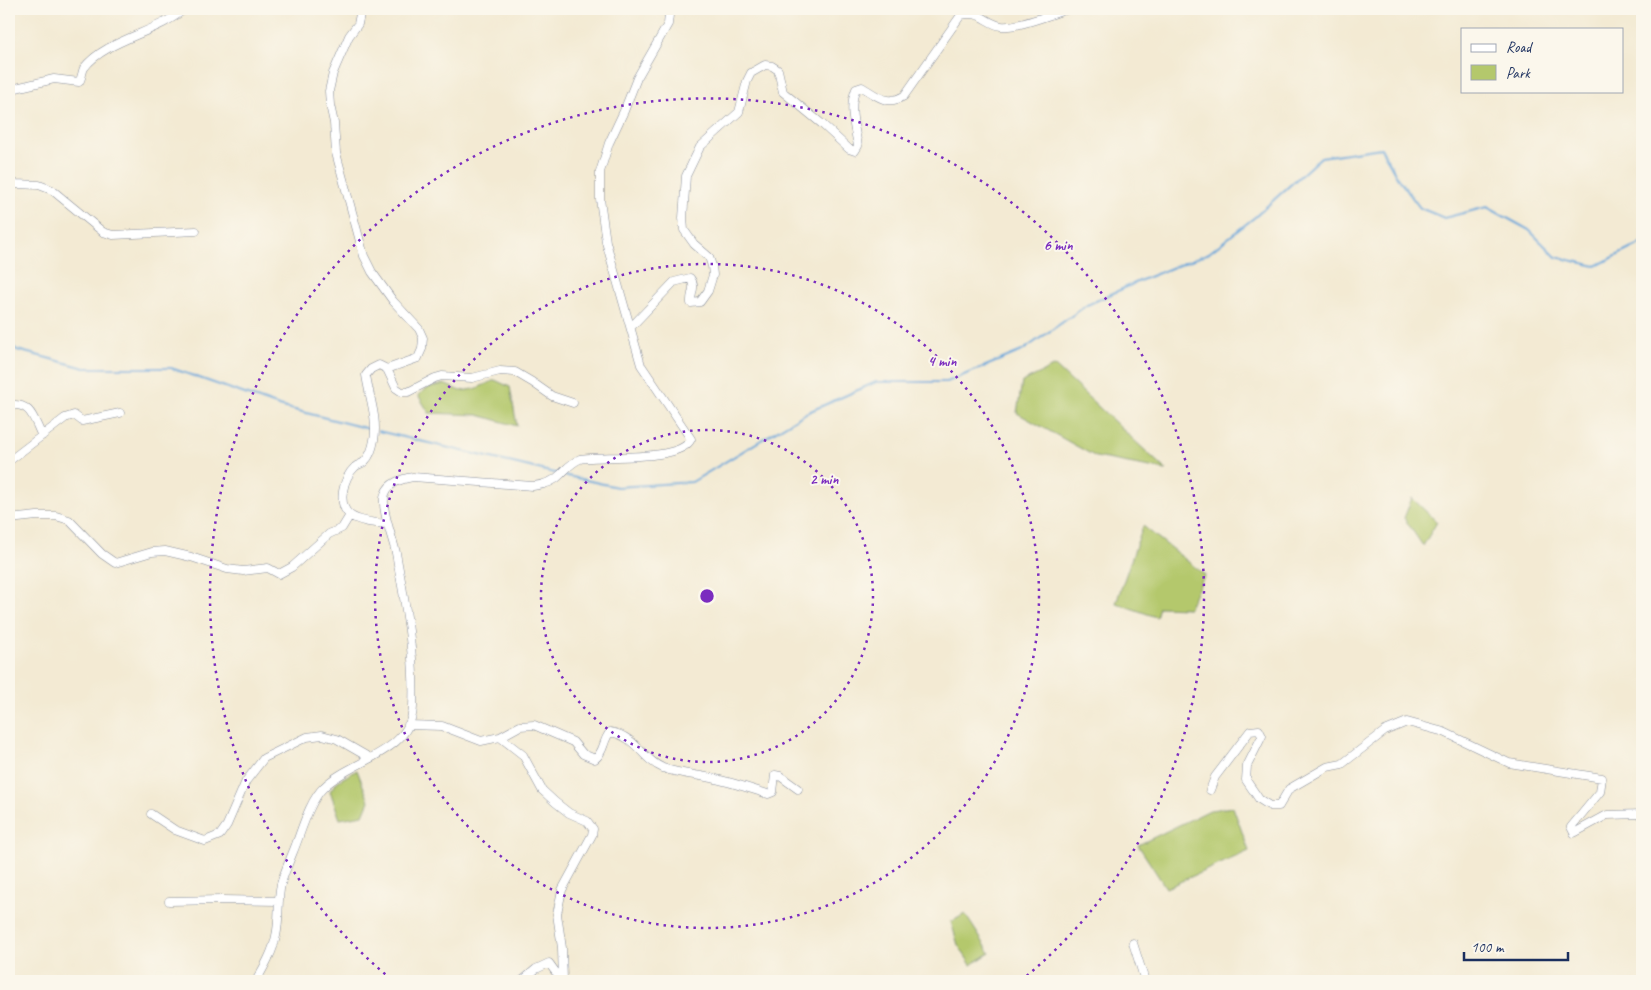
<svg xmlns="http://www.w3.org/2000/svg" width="1651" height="990" font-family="Caveat,sans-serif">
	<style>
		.green { fill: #b4c86c; stroke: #687c65 }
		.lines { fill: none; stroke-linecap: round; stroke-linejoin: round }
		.stream { stroke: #68a6da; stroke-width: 2 }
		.minor-casing { stroke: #878c98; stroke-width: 9 }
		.minor { stroke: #fff; stroke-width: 8 }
		.ring { fill: none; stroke: #7b2cbf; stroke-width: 2.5; stroke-dasharray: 2.5 5 }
		.centre { fill: #7b2cbf; stroke: #fbf7ec; stroke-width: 2.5 }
		.ring-label { font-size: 15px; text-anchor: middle; font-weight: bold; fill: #7b2cbf; stroke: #fbf7ec; stroke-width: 4; stroke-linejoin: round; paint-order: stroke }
	</style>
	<rect width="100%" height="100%" fill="#fbf7ec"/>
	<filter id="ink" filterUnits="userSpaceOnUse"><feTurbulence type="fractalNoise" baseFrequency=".02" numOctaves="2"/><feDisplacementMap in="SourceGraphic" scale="10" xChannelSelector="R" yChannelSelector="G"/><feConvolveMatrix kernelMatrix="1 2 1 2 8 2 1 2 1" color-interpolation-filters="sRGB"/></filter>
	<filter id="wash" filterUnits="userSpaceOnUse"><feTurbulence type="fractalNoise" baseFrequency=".0096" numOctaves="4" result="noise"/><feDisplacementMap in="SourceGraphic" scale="20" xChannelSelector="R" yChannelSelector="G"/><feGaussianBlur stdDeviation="1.12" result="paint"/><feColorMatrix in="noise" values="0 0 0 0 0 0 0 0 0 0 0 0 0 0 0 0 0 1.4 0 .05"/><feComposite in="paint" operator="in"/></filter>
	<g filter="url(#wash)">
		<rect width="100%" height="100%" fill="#f3ead3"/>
		<path class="green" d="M1055 366 1166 470 1096 457 1017 413 1022 382Z
			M495 380 510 387 517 426 478 415 429 413 418 395 428 388 444 384 460 391 475 389Z
			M1412 498 1437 522 1423 546 1404 518Z
			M1143 526 1205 575 1188 608 1159 607 1156 617 1116 603Z
			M357 770 369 801 363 815 340 819 330 791 338 781Z
			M1233 807 1249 851 1166 888 1138 845 1210 810Z
			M965 914 990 953 971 965 958 945 951 922Z"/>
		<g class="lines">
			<path class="stream" d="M9 343 17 350 85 368H171L279 406 369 429
				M378 431 559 474
				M563 475 617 487 692 482 806 413 876 382H947L1022 351 1087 305 1144 279 1209 253 1255 217 1321 157 1381 148 1399 180 1420 208 1444 218 1487 207 1529 230 1556 257 1596 266 1642 243"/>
		</g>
	</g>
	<g filter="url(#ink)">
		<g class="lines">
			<g class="minor-casing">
				<path id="minor" d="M361 9 358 24 349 36 333 73 329 91 330 105 334 123 336 153 364 256 372 272 393 301 419 329 423 338 422 349 418 358 387 369
					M9 92 16 88 54 79 79 82C82 78 82 72 84 68 106 39 158 33 184 9
					M9 175 12 182 16 184 39 185 52 190 103 232 113 235 196 231
					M631 327 674 282 690 278C697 287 690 293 691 303L700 302 708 291 713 275 712 266 709 257 694 244 684 230 683 218 686 176 700 147 739 112 747 81 751 73 765 65 772 66 778 70 783 92 822 124 849 149 855 151 858 146C855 128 848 107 856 89L862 87C877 96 887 106 904 96L961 15C981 10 985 23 1001 26 1015 29 1054 13 1069 9
					M9 405C32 403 33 418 42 436
					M9 461 65 418 74 415 82 421 120 413
					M9 519 37 516H56L69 520 102 554 115 563 152 552 165 551 191 557 227 569 243 571 268 568 279 574 292 567 329 534 342 528 350 515
					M387 524C376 523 359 522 350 515 336 504 344 477 355 467 358 464 363 464 365 461 370 456 373 446 374 440 378 419 369 396 366 375L371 369 379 365 387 369 396 388 402 392H408L435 378 442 376 472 378 500 371 515 372 532 382 552 396 573 403
					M408 725 442 726 481 741 500 737 520 726 534 725 573 742 583 754 595 759C605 751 602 742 610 732 638 737 641 759 663 768 679 774 699 775 716 779 734 783 751 789 768 794L773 792 775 775 780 776 798 789
					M500 737 523 755 542 790 555 802 569 813 587 821 593 829 592 835 562 890 557 914 562 948 563 981
					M1210 790 1215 777 1250 731 1259 730 1262 736 1247 766 1246 780 1259 799 1270 806H1279L1289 789 1327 767 1342 764 1385 731 1407 722 1444 732 1509 763 1602 778 1600 792 1571 827 1574 833 1607 815 1642 814
					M151 814 175 830 205 841 220 835 227 825 246 781 264 758 307 737 322 735 337 739 370 758
					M169 901 222 900 279 901
					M1133 943 1145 981
					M256 981C264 967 273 952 276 936 280 919 277 901 281 884 284 873 289 862 293 852 301 833 309 801 324 787 351 760 411 753 413 707 415 666 409 627 402 586 400 575 398 564 396 553 393 539 380 507 385 494 389 482 402 479 413 477L533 486C543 485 554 482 561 474 568 467 571 463 580 459 603 455 681 462 691 439L641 365 606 242 600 199V172L609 143 624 111 637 78 668 24 669 15 666 9
					M522 981 536 969 549 963 562 981"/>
			</g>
			<use href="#minor" class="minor"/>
		</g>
	</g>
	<g class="ring">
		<circle cx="707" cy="596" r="166"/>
		<circle cx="707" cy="596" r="332"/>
		<path d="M391 979A497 497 0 1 1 1023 979"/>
	</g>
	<circle cx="707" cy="596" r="8" class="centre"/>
	<g class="ring-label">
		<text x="1058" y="250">6 min</text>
		<text x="942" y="366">4 min</text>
		<text x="824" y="484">2 min</text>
	</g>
	<rect width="1651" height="990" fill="none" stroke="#fbf7ec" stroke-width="30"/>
	<rect x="1461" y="28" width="162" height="65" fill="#fbf7ec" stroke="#a1a7b3"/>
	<rect x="1471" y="44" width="25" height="8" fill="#ffffff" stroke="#a1a7b3"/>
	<text x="1506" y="52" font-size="15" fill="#1b2f5e">Road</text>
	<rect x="1471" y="65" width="25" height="15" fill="#b4c86c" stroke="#a1a7b3"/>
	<text x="1506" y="78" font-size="15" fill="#1b2f5e">Park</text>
	<path d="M1464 952v8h104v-8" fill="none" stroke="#1b2f5e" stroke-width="2.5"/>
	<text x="1471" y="952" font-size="15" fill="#1b2f5e" stroke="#fbf7ec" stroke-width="4" paint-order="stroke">100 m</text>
</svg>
